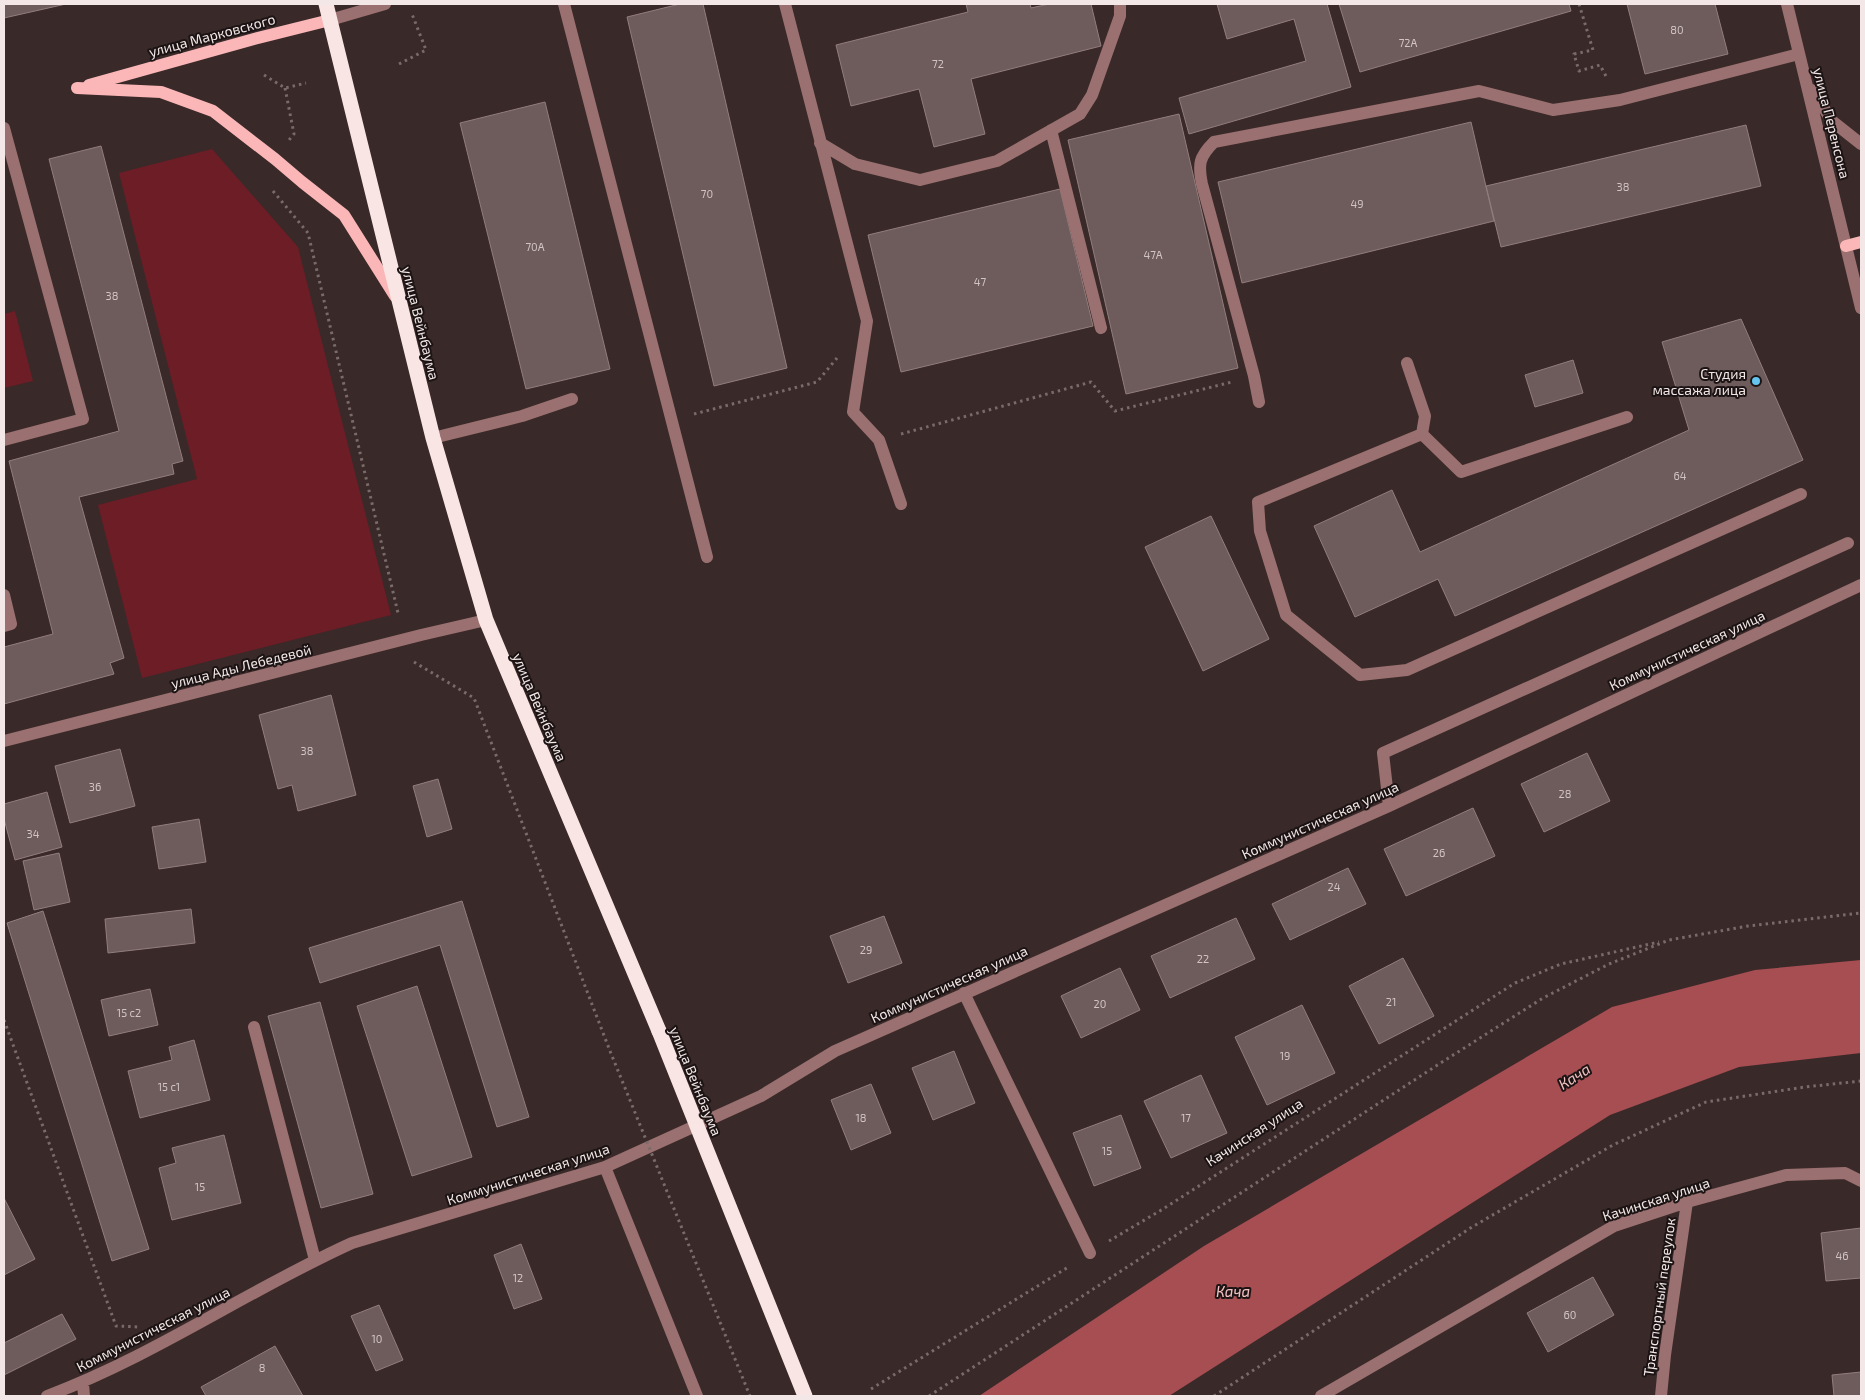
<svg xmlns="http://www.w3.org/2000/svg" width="1865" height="1400" font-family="'Exo 2',sans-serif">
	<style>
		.green { fill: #6c1d25 }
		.water { fill: #a74e52 }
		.building { fill: #6e5b5b; stroke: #927d7d }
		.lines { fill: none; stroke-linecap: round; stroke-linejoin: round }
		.path { stroke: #7a6b6b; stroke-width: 3; stroke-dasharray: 2.5 4; stroke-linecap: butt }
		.minor { stroke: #9a7070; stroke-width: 12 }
		.major { stroke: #fbb7b7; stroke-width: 12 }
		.highway { stroke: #fae5e5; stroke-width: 15 }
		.path-bridge { stroke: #7a6b6b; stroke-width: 3; stroke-dasharray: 2.5 4; stroke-linecap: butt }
		.highway-bridge { stroke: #fae5e5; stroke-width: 15 }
		.poi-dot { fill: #65c5ee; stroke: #1c1414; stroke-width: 2 }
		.labels { text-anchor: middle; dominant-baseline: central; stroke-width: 4; stroke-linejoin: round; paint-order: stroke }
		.number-label { font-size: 11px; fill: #d2c4c4 }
		.street-label { font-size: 14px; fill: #f3e7e7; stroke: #1c1414 }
		.poi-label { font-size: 14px; fill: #f3e7e7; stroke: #1c1414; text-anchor: end }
		.water-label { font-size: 15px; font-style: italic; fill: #f4c1c1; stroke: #1c1414 }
	</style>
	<rect width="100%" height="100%" fill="#3a2929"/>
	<path class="green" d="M212 149 298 247 391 615 142 678 98 505 197 479 119 173Z
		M15 311 33 381 4 388V314Z"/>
	<path class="water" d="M1861 960V1053L1739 1067 1610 1115 1169 1396H979L1204 1246 1612 1007 1755 970Z"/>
	<path class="building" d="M4 4H66L4 18Z
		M680 4H703L787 368 714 386 627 17Z
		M966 4H1030L1031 8 1049 4H1091L1101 46 971 79 985 134 934 147 919 89 851 106 836 45 968 12Z
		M1217 4H1327L1351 87 1189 134 1179 98 1306 61 1294 19 1227 39Z
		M1339 4H1569L1571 11 1360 72Z
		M1627 4H1715L1728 54 1645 74Z
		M545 102 610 369 526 389 460 123Z
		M1179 114 1238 368 1126 394 1068 140Z
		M1471 122 1494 221 1242 283 1218 182Z
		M1746 125 1761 186 1501 247 1486 186Z
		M101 146 183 461 172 464 174 474 79 497 124 658 110 663 114 674 4 704V647L53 634 9 461 119 431 49 159Z
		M1060 189 1093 326 901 372 868 235Z
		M1741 319 1803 460 1455 616 1438 579 1355 617 1314 526 1392 490 1420 552 1689 430 1662 342Z
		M1573 360 1583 393 1535 407 1525 375Z
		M1211 516 1269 639 1203 671 1145 547Z
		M331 695 356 795 298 811 292 785 278 789 259 715Z
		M120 749 135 806 70 823 55 766Z
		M1587 753 1610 801 1544 832 1521 784Z
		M438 779 452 829 427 837 413 786Z
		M47 792 62 847 15 860 4 819V804Z
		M1473 808 1495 856 1406 896 1384 849Z
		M199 819 206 862 159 869 152 827Z
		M59 853 70 902 34 910 23 861Z
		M1348 868 1366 904 1290 940 1272 904Z
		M462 901 529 1117 497 1127 440 945 320 983 309 948Z
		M191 909 195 943 108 953 105 919Z
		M43 911 149 1249 112 1261 7 923Z
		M884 916 902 963 848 983 830 936Z
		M1236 918 1255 959 1170 998 1151 956Z
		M1403 958 1434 1016 1379 1044 1349 986Z
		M1120 968 1140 1010 1081 1038 1061 996Z
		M417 986 472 1157 412 1176 357 1006Z
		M150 989 158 1025 109 1036 101 1000Z
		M320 1002 373 1194 321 1208 268 1016Z
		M1302 1005 1335 1073 1267 1105 1235 1037Z
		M194 1040 210 1100 140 1118 128 1071 172 1060 169 1047Z
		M954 1051 975 1103 933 1120 912 1068Z
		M1201 1075 1227 1133 1171 1158 1144 1101Z
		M871 1084 891 1133 851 1150 831 1100Z
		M1121 1115 1141 1168 1094 1186 1073 1133Z
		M224 1135 241 1203 172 1220 159 1168 176 1163 172 1148Z
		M4 1198 35 1259 4 1275Z
		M1861 1228V1278L1826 1281 1821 1233Z
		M521 1244 542 1299 514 1309 494 1255Z
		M1593 1277 1614 1315 1548 1352 1527 1313Z
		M379 1305 403 1360 376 1371 351 1316Z
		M62 1314 76 1339 4 1375V1343Z
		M275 1346 303 1396H206L201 1387Z
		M1861 1372V1396H1834L1832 1375Z"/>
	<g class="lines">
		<path class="path" d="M1579 4 1593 50 1574 54 1579 71 1600 65 1607 78
			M399 64 426 50 412 14
			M264 75 285 88 306 83
			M285 88 294 134 289 140
			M273 191 308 233 398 613
			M694 414 817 382 837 358
			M901 434 1091 382 1115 411 1232 382
			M414 662 474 698 610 1051
			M4 1020 116 1326 140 1327
			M1109 1241 1163 1209 1515 983 1561 964 1659 942
			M871 1389 1070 1266
			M929 1396 1439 1064 1543 998 1609 964 1669 940 1748 926 1861 913
			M1214 1396 1472 1227 1613 1145 1706 1102 1805 1087 1861 1081"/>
		<path class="minor" d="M564 4 707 557
			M785 4 867 321 853 412 879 440 901 504
			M1787 4 1861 308
			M330 20 385 4
			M1812 90 1832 121 1861 144
			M4 128 83 419 4 440
			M1051 130 1101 328
			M820 143 855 164 920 180 997 161 1080 114 1092 95 1120 16V4
			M1407 363 1425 416 1422 434 1461 472 1627 417
			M1259 402 1254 376 1202 184C1198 164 1199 157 1214 142L1479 91 1553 110 1620 100 1799 54
			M1422 434 1258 502 1260 531 1286 615 1360 675 1407 670 1801 494
			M433 438 522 416 572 399
			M4 595 11 624 4 626
			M4 741 421 635 486 620
			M1389 806 1383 753 1848 543
			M964 993 1090 1253
			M254 1027 315 1260
			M605 1167 697 1396
			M83 1383 84 1396
			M47 1396C154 1356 248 1290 352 1243L605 1167 761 1096 835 1051 1389 806 1861 585
			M1321 1396 1614 1226 1687 1202 1786 1175 1845 1173 1861 1181
			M1661 1396 1665 1355 1687 1202"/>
		<path class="major" d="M89 85 254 39 330 20
			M77 88 161 92 213 111 275 159 302 182 344 215 395 296
			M1846 246 1861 242"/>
		<path class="highway" d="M326 4 433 438 486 620 659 1031"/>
		<path class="path-bridge" d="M610 1051 750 1396"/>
		<path class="highway-bridge" d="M659 1031 805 1396"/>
	</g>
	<circle class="poi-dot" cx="1756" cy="381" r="5"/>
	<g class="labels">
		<g class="number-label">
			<text x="1677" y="29">80</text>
			<text x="1408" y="42">72А</text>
			<text x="938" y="63">72</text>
			<text x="1623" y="186">38</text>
			<text x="707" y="193">70</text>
			<text x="1357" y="203">49</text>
			<text x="535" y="246">70А</text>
			<text x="1153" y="254">47А</text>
			<text x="980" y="281">47</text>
			<text x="112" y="295">38</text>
			<text x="1680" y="475">64</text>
			<text x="307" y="750">38</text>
			<text x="95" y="786">36</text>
			<text x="1565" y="793">28</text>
			<text x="33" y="833">34</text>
			<text x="1439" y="852">26</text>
			<text x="1334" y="886">24</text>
			<text x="866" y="949">29</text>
			<text x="1203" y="958">22</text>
			<text x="1391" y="1001">21</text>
			<text x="1100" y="1003">20</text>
			<text x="129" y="1012">15 с2</text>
			<text x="1285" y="1055">19</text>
			<text x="169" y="1086">15 с1</text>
			<text x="861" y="1117">18</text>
			<text x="1186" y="1117">17</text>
			<text x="1107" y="1150">15</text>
			<text x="200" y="1186">15</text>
			<text x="1842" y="1255">46</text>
			<text x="518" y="1277">12</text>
			<text x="1570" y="1314">60</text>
			<text x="377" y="1338">10</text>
			<text x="262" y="1367">8</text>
		</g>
		<g class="street-label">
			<text transform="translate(212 35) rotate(-15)">улица Марковского</text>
			<text transform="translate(1832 123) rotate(76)">улица Перенсона</text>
			<text transform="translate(421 323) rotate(76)">улица Вейнбаума</text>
			<text transform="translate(1687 650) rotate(-25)">Коммунистическая улица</text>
			<text transform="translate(241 666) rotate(-14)">улица Ады Лебедевой</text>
			<text transform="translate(540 707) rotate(67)">улица Вейнбаума</text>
			<text transform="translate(1320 820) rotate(-24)">Коммунистическая улица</text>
			<text transform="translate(949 984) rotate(-24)">Коммунистическая улица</text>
			<text transform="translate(696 1081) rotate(68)">улица Вейнбаума</text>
			<text transform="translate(1254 1132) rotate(-33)">Качинская улица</text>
			<text transform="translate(528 1174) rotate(-18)">Коммунистическая улица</text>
			<text transform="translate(1656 1199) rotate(-18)">Качинская улица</text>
			<text transform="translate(1659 1297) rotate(-82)">Транспортный переулок</text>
			<text transform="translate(153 1329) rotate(-27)">Коммунистическая улица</text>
		</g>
		<g class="poi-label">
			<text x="1746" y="373">Студия<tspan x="1746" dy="16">массажа лица</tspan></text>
		</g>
		<g class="water-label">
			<text transform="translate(1574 1076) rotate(-32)">Кача</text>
			<text x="1233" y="1291">Кача</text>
		</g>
	</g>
	<rect width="1865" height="1400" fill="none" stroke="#f3e7e7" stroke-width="10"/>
</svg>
